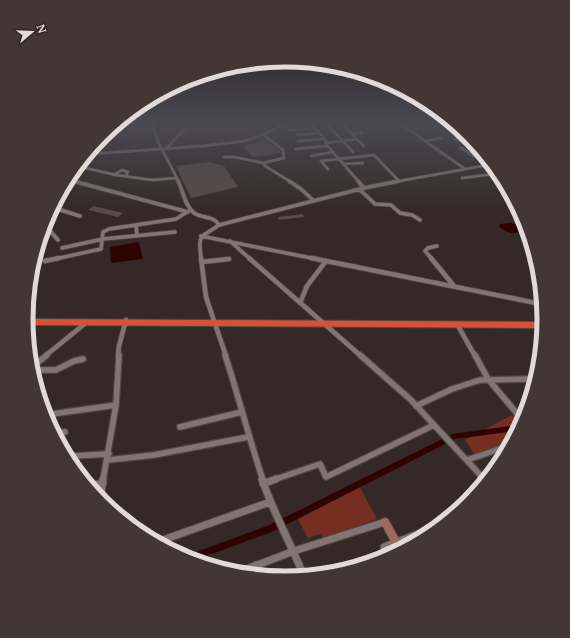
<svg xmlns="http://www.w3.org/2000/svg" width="570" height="638" font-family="'Noto Serif',serif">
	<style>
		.built { fill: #412f2b }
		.green { fill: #752e1f }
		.water { fill: #2e0400 }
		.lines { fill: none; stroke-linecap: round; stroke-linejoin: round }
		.canal { fill: #2e0400; fill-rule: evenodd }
		.building { fill: #584b48 }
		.street-far4-casing { stroke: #4f4543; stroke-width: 3.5 }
		.street-far3-casing { stroke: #4f4543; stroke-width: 5 }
		.street-far2-casing { stroke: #4f4543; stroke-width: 6 }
		.street-far1-casing { stroke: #4f4543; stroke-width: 8 }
		.street-casing { stroke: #4f4543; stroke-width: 9 }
		.secondary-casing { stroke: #4f4543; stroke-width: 2 }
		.highway-casing { stroke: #4f4543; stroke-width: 2 }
		.street-far4 { stroke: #827471; stroke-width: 2.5 }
		.street-far3 { stroke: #827471; stroke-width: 3.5 }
		.street-far2 { stroke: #827471; stroke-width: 4.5 }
		.street-far1 { stroke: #827471; stroke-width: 5.5 }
		.street { stroke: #827471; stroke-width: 7 }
		.secondary { fill: #9c6a5f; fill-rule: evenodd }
		.highway { fill: #d85135; fill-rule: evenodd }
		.rim { fill: none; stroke: #e2dad8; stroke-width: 5 }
	</style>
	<rect width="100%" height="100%" fill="#342926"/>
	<path class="built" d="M123 122H151L154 137 120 142 112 136 101 137Z
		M155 122H280V124L248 140 163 148Z"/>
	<path class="green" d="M512 415 521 423 502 451 477 458 465 440Z
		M357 482 377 519 325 539 320 534 308 538 294 512Z"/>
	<path class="water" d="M511 223 526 227V230C512 234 512 236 499 227L500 224Z
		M139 242 143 259 111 263 110 247Z"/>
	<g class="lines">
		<path class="canal" d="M518 425 519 426 516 431 455 439 272 532 195 560 185 558V556L188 555 267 526 452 434Z"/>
	</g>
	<path class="building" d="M123 122H141L142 124 115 127Z
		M266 140 280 151 281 153 253 157 243 146Z
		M210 162 224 166 238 187 191 198 176 166Z
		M94 206 123 213 118 217 88 210Z
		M303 214 304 217 279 220 278 217Z"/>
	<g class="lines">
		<g class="street-far4-casing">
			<path id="street-far4" d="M152 122 159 144 179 182
				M231 122H234
				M310 122 327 142
				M325 122 353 152
				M365 122H369
				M375 122 378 124
				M398 122 465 169
				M341 123 364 146
				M278 127H288L289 130 314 128
				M352 134 361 133
				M264 135 283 150 284 158 263 163 265 166 291 182
				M297 135 319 133
				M357 139 325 143 359 182
				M455 139 475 147
				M298 141 324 139
				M425 141 442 138
				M461 148 486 163
				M166 149 182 132 200 122
				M296 149 327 146
				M90 154 203 146 245 141 276 129 281 122
				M311 156 333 152
				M224 157H234L263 163
				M344 164 363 163
				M81 167 116 175 152 180 176 178
				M328 169 321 161 374 155 399 181
				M113 175 122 170 128 172 126 176
				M462 178 494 174
				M72 181 77 182
				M394 182 488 165"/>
		</g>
		<g class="street-far3-casing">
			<path id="street-far3" d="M73 181 188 212
				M178 181C183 191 185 206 194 213 203 219 213 215 219 225 200 239 198 232 201 259
				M289 181 301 189 313 200
				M358 181 364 188
				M359 189 375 204 391 205 400 213 412 215 420 220
				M54 208 80 216
				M136 225 137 236
				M219 225 364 188 399 181
				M44 230 51 232 58 240
				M47 231 48 223 51 218 48 217
				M201 236 316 259
				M230 241 250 259
				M62 248 103 239 175 232
				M55 259 101 249 103 232 109 229 176 219 187 212
				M432 259 425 251 428 248 437 246"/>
		</g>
		<g class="street-far2-casing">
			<path id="street-far2" d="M201 258 206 297 226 356
				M249 258 361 356
				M311 258 541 304
				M431 258 454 286
				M45 261 59 258
				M202 262 229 259
				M300 303 307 286 326 261
				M457 324 475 356
				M45 356 87 322
				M118 356 119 346 126 320"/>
		</g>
		<g class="street-far1-casing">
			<path id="street-far1" d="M225 355C239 397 249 439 263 480
				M360 355 411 400 484 479
				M475 355 488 379 520 417
				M35 365 47 355
				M36 370H56L74 361 83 359
				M416 406 452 389 480 380 532 379
				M45 415 116 405
				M180 427 242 412
				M56 433 65 432
				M71 456 109 454
				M108 460 154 455 248 437
				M467 460 505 447
				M103 480 116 405 119 355
				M273 480 320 464 326 477 434 425"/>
		</g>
		<g class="street-casing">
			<path id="street" d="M262 479C273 512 290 542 303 574
				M263 484 276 479
				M91 486 103 483
				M100 500 103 479
				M160 541 270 502
				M384 547 423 532
				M256 565V572
				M244 570 294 551 385 522"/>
		</g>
		<g class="secondary-casing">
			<path id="secondary" d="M385 518 388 519 399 539 401 542 399 545 396 547 393 545 382 525 381 522 382 519Z"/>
		</g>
		<g class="highway-casing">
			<path id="highway" d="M26 319H27L543 322 542 328 27 325Z"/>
		</g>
		<use href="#street-far4" class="street-far4"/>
		<use href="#street-far3" class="street-far3"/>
		<use href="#street-far2" class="street-far2"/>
		<use href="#street-far1" class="street-far1"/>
		<use href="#street" class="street"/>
		<use href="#secondary" class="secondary"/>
		<use href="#highway" class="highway"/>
	</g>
	<linearGradient id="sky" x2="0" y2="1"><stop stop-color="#1d1715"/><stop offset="0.58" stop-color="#4a4952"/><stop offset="1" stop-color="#4a4952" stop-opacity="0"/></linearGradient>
	<rect width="570" height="211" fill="url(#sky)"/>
	<path d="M0 0H570V638H0ZM33 319a252 252 0 1 1 504 0a252 252 0 1 1-504 0Z" fill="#423734" fill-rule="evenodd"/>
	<path class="rim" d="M33 319a252 252 0 1 1 504 0a252 252 0 1 1-504 0Z"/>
	<g transform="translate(32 32) rotate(71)" stroke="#342926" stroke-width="3" paint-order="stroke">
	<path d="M0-3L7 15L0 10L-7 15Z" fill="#e2dad8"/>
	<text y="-6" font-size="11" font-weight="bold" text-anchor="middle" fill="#e2dad8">N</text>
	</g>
</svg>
